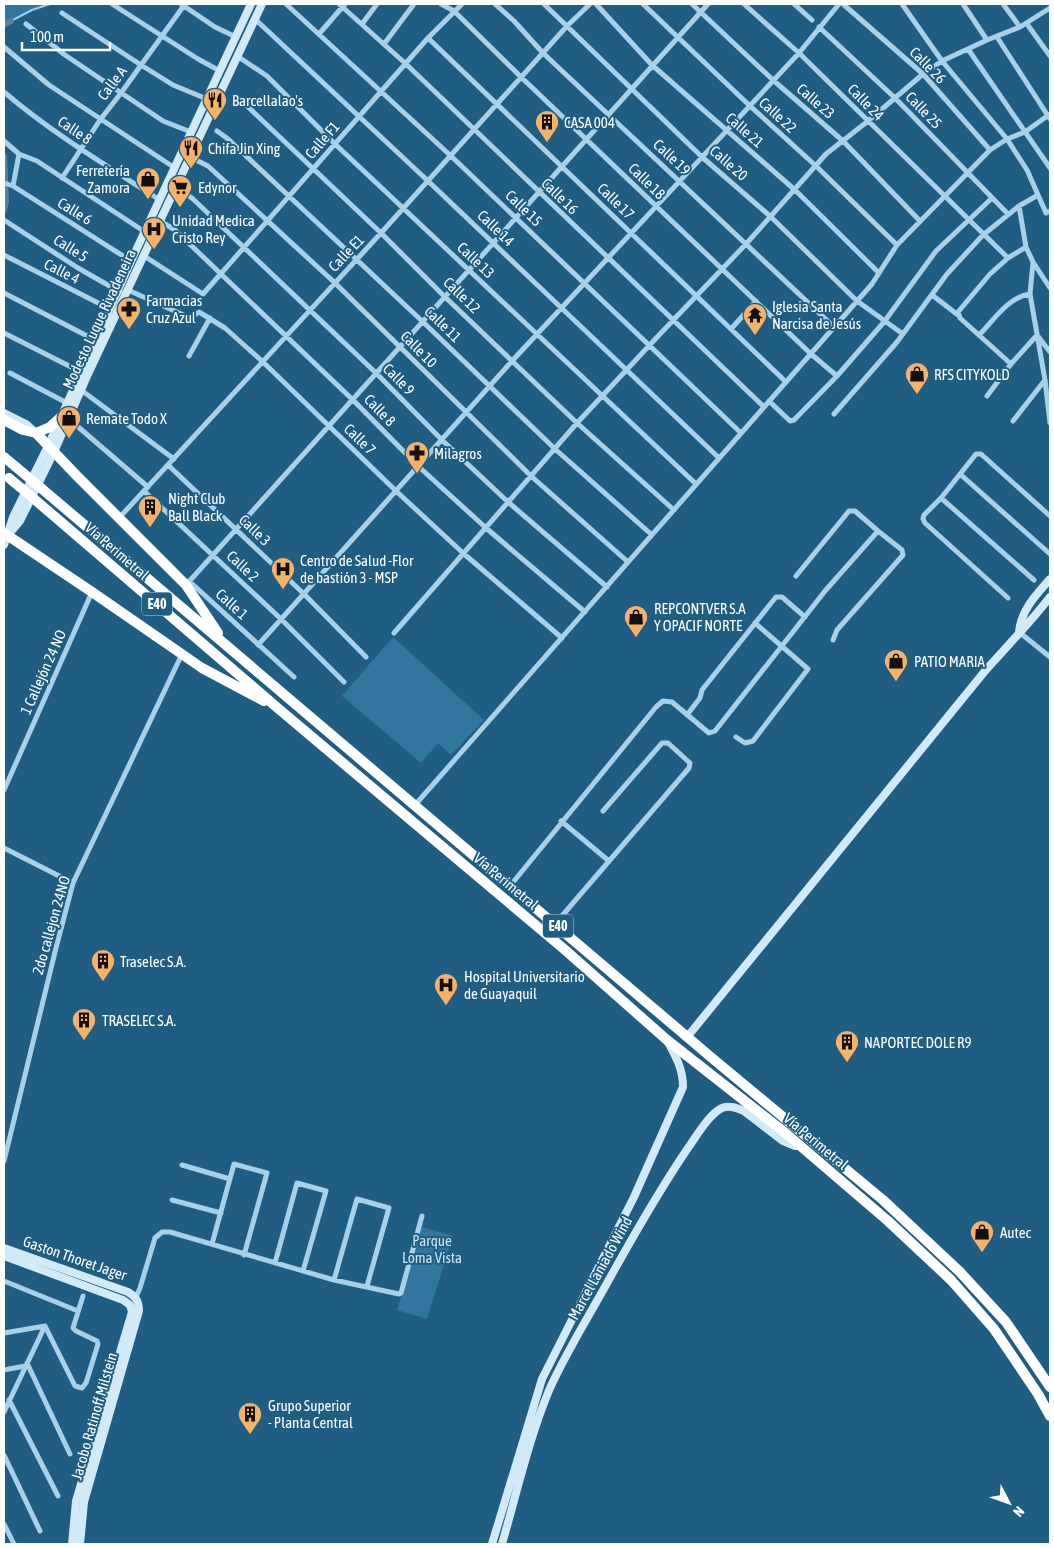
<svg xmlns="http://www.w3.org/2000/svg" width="1054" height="1548" font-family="'Asap Condensed',sans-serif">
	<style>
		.green { fill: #30769f }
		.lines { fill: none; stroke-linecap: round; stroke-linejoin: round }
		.stream { stroke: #9aceea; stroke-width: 2 }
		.canal { stroke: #56829c; stroke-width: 6 }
		.street { stroke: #a7d1e9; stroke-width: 5 }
		.secondary { stroke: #d2e9f7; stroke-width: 8 }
		.highway { stroke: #fff; stroke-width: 10 }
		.highway-bridge { stroke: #fff; stroke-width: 10 }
		.labels { text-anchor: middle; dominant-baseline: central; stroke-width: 4; stroke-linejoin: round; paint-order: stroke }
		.shield { fill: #205d83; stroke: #bcceda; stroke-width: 1 }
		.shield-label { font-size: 14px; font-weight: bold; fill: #fff }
		.street-label { font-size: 15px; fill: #fff; stroke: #205d83 }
		.poi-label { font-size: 15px; fill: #fff; stroke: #205d83; text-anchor: start }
		.park-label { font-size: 15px; fill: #cbe7f7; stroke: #205d83 }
	</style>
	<rect width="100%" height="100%" fill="#205d83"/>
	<path class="green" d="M4 4H48L4 23Z
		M393 637 484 720 451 755 438 743 421 763 342 696Z
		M422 1227 453 1236 427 1319 397 1310Z"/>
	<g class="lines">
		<path class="stream" d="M11 21 32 10 50 4"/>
		<path class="canal" d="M4 25 11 21
			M4 156 6 202 4 210"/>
		<path class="street" d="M112 4 198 59 220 71
			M181 4 215 27 236 37
			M286 4 451 156 741 433
			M339 4 406 64 764 407
			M441 4 454 11 521 77 811 354 837 376
			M495 4 514 21 543 53 834 327
			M544 4 702 157 771 217 857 301 903 334
			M596 4 652 65 795 190 879 273
			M643 4 750 106 816 166 897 245
			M692 4 773 80 843 141 920 221
			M744 4 799 53 1008 258
			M794 4 812 20
			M843 4 923 74 990 150
			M902 4 942 61 1007 139 1027 170 1046 213 1050 211
			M963 4 987 40
			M1003 4 1020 27
			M62 13 141 65 173 85 207 99
			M255 19 428 181 719 458
			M26 24 65 55 163 121 191 132
			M362 24 377 4
			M1027 24 1050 56
			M819 27 895 98 1008 214
			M319 34 345 4
			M997 37 1050 119
			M428 38 786 382
			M384 44 414 4
			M4 47 49 85 175 168
			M968 49 1050 168
			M237 56 267 76 335 144 696 484
			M4 92C52 133 107 166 160 200
			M235 96 246 105 381 233 444 296 577 423 674 510
			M217 131 228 139 422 321 555 449 652 535
			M4 141 19 154
			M190 157 208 166 335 283 531 476 628 562
			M62 178 100 120 121 93 185 4
			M4 183 13 186 131 261
			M13 186 19 154 37 161 145 232
			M176 186 193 199 376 373 442 440 508 502 607 587
			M1019 206 1026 247 1033 262 1050 288
			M4 220 78 268 120 292
			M160 221 175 230 221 274 353 400 418 466 486 528 585 612
			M4 255 110 309
			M144 256 203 294 428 38 462 4
			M1033 262 1030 294 1045 380 1050 423
			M128 290 190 318 199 312 225 328 263 362 396 491 463 553 562 638
			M4 293 95 340
			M932 295 958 315
			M731 329 756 301
			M4 333 81 372
			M979 335C994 320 1008 297 1030 294
			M189 356 210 318
			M1011 364 960 318 958 312 990 274 1008 258 1026 247
			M10 373 67 403
			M81 390 174 459
			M987 396 1011 364 1037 335 1050 352
			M769 401 790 421 794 420 837 376 884 322 936 251 992 198
			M834 414 897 342 947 274 983 235 1019 206 1038 195
			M69 419 148 487
			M1013 421 1045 380
			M168 465 304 594 366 657
			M960 474 1050 554
			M144 491 281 619 344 682
			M941 498 1034 580
			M119 518 381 233 567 26 590 4
			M796 576 849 511H855L878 531
			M189 581 294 677
			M186 585 708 4
			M1008 598 925 523 923 519 924 515 941 498 976 454H981L1050 516
			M1019 632 1050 657
			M394 633 577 423 660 334 746 244 826 154 868 121 923 74 942 61 987 40 1020 27 1050 8
			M258 645 512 361 799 53 839 4
			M687 715 700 698 702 690 776 597H782L805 617
			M736 737 745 743 753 741 808 669 755 623
			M4 790 92 592
			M415 805 872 284 897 245 990 150 1007 139 1025 132 1050 114
			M561 821 609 861
			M4 848 73 883
			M510 886 656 707 663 701 672 702 709 733 715 731 825 591 878 531 902 550 903 555 837 630 833 640
			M555 924 689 768 690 763 668 743H662L603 811
			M4 1161 56 948 73 883 182 654
			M182 1165 230 1179
			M172 1200 221 1213
			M212 1244 234 1164 267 1173 244 1255
			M275 1263 297 1183 326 1191 303 1271
			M334 1280 357 1199 389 1208 367 1286
			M4 1281 78 1311
			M136 1297 140 1288 155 1238 162 1232H170L334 1280 399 1294 401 1293 422 1216
			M45 1326 75 1386 82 1388 86 1383 98 1344 97 1341 76 1331 73 1328 83 1296
			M4 1333 45 1326
			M27 1363 70 1454
			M4 1370 25 1366
			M9 1400 58 1496
			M4 1412 45 1326
			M4 1455 40 1531
			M4 1524 14 1544"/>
		<path class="secondary" d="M4 413 26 424 35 432
			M9 534 20 521 54 452 88 374 262 4
			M4 545 13 517 48 446 131 261 251 4
			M1019 632C1021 610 1036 595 1050 579
			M688 1036 985 671C1007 646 1030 623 1050 597
			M4 1248 128 1292C136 1297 139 1301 139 1311L84 1502 80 1544
			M4 1256 123 1300 130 1305 132 1312 76 1501 72 1544
			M492 1544 542 1379 634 1197 683 1087C683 1069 676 1057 668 1042
			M502 1544C517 1492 529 1438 550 1388 566 1353 587 1319 606 1285 632 1238 658 1192 688 1148 696 1137 709 1114 722 1108 730 1105 737 1108 744 1111L783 1141 795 1146H801"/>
		<path class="highway" d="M4 420 23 430 36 433 77 476 186 585 218 633
			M36 433 50 427 61 417
			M4 457 16 467
			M41 488 712 1058 883 1200 960 1272 1006 1322 1050 1387
			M33 498 280 710 564 949 667 1040 783 1131 888 1221 951 1280 994 1329 1038 1394 1050 1416
			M4 533 92 592 202 668 264 701"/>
		<path class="highway-bridge" d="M16 467 41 488
			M9 478 33 498"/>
	</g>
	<defs>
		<g id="restaurant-pin" transform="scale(1.25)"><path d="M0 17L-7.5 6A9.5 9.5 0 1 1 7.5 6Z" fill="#f6b367" stroke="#205d83"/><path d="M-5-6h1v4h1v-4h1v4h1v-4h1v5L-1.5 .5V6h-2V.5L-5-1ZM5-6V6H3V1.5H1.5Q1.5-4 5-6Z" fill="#111"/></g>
		<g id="building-pin" transform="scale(1.25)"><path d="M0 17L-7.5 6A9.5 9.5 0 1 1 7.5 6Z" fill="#f6b367" stroke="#205d83"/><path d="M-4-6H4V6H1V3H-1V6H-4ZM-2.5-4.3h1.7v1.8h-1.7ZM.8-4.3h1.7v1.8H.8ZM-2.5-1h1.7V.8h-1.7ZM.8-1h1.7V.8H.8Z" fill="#111"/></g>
		<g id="shop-pin" transform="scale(1.25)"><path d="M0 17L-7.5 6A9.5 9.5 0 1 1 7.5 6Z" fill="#f6b367" stroke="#205d83"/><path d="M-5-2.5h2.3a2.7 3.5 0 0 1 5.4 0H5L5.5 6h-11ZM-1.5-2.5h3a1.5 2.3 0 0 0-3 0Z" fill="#111"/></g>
		<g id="supermarket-pin" transform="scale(1.25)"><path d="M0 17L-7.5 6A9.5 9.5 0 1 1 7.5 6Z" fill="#f6b367" stroke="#205d83"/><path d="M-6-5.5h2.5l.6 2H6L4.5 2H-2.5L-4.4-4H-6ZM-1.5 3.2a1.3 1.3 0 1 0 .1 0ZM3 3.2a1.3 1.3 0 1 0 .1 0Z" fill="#111"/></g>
		<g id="hospital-pin" transform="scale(1.25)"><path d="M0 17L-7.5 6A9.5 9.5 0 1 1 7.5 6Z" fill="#f6b367" stroke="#205d83"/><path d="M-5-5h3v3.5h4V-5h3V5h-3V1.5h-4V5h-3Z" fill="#111"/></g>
		<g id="pharmacy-pin" transform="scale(1.25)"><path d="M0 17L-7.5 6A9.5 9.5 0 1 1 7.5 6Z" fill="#f6b367" stroke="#205d83"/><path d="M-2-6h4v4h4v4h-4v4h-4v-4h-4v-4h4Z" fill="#111"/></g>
		<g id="temple-pin" transform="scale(1.25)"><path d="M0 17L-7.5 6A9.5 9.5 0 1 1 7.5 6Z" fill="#f6b367" stroke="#205d83"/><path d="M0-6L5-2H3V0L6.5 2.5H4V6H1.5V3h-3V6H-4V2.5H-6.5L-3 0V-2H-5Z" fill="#111"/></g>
	</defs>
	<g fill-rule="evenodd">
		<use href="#restaurant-pin" x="215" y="100"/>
		<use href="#building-pin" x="547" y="122"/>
		<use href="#restaurant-pin" x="191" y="148"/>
		<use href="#shop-pin" x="148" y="179"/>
		<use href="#supermarket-pin" x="180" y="187"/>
		<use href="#hospital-pin" x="154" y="229"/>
		<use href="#pharmacy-pin" x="129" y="309"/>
		<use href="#temple-pin" x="755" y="315"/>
		<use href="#shop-pin" x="917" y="374"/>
		<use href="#shop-pin" x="69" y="418"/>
		<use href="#pharmacy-pin" x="417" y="453"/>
		<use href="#building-pin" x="150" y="507"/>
		<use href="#hospital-pin" x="283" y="569"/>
		<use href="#shop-pin" x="636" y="617"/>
		<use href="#shop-pin" x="896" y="661"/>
		<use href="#building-pin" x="103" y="961"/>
		<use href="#hospital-pin" x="446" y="985"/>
		<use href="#building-pin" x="84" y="1020"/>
		<use href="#building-pin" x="847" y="1042"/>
		<use href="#shop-pin" x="982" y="1232"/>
		<use href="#building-pin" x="250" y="1414"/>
	</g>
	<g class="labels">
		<g class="shield">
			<rect x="142" y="592.5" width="30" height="23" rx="4"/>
			<rect x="543" y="914.5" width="30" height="23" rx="4"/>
		</g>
		<g class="shield-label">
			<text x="157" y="604">E40</text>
			<text x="558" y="926">E40</text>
		</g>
		<g class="street-label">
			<text transform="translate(928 65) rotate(45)">Calle 26</text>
			<text transform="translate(112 83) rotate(-53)">Calle A</text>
			<text transform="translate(816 101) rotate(41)">Calle 23</text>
			<text transform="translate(866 102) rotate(45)">Calle 24</text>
			<text transform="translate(924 110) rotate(46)">Calle 25</text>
			<text transform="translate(778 115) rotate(42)">Calle 22</text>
			<text transform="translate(75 130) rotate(34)">Calle 8</text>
			<text transform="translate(745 130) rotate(41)">Calle 21</text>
			<text transform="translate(322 140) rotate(-49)">Calle F1</text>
			<text transform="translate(672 157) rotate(43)">Calle 19</text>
			<text transform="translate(729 163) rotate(41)">Calle 20</text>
			<text transform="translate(647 181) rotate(44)">Calle 18</text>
			<text transform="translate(560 196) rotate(44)">Calle 16</text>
			<text transform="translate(616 201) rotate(44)">Calle 17</text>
			<text transform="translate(524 208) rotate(44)">Calle 15</text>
			<text transform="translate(75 211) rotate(32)">Calle 6</text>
			<text transform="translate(496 228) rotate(44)">Calle 14</text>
			<text transform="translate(71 248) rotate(32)">Calle 5</text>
			<text transform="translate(346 253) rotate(-47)">Calle E1</text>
			<text transform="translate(476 260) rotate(43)">Calle 13</text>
			<text transform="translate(62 271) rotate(27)">Calle 4</text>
			<text transform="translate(462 295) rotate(44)">Calle 12</text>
			<text transform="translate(99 319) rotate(-65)">Modesto Luque Rivadeneira</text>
			<text transform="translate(443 324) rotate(44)">Calle 11</text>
			<text transform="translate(419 349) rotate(45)">Calle 10</text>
			<text transform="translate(399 379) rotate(45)">Calle 9</text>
			<text transform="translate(380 410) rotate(46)">Calle 8</text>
			<text transform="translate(360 439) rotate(44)">Calle 7</text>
			<text transform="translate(255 530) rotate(44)">Calle 3</text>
			<text transform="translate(117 551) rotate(41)">Vía Perimetral</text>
			<text transform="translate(243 566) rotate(43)">Calle 2</text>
			<text transform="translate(232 604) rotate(42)">Calle 1</text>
			<text transform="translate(43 672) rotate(-66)">1 Callejón 24 NO</text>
			<text transform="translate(506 881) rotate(40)">Vía Perimetral</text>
			<text transform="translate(51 925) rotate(-74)">2do callejon 24NO</text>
			<text transform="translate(816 1141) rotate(40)">Vía Perimetral</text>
			<text transform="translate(75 1258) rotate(19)">Gaston Thoret Jager</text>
			<text transform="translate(600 1268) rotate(-61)">Marcel Laniado Wind</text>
			<text transform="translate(94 1416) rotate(-74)">Jacobo Ratinoff Milstein</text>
		</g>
		<g class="poi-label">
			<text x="232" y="100">Barcellalao's</text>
			<text x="564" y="122">CASA 004</text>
			<text x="208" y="148">Chifa Jin Xing</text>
			<text x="130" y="170" text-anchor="end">Ferretería<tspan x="130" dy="17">Zamora</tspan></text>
			<text x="198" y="187">Edynor</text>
			<text x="172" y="220">Unidad Medica<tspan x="172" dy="17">Cristo Rey</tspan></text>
			<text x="146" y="300">Farmacias<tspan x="146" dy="17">Cruz Azul</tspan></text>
			<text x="772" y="306">Iglesia Santa<tspan x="772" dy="17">Narcisa de Jesús</tspan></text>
			<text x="934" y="374">RFS CITYKOLD</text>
			<text x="86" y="418">Remate Todo X</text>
			<text x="434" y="453">Milagros</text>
			<text x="168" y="498">Night Club<tspan x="168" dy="17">Ball Black</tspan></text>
			<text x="300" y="560">Centro de Salud -Flor<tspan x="300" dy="17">de bastión 3 - MSP</tspan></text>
			<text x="654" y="608">REPCONTVER S.A<tspan x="654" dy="17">Y OPACIF NORTE</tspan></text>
			<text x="914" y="661">PATIO MARIA</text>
			<text x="120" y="961">Traselec S.A.</text>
			<text x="464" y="976">Hospital Universitario<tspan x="464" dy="17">de Guayaquil</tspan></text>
			<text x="102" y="1020">TRASELEC S.A.</text>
			<text x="864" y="1042">NAPORTEC DOLE R9</text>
			<text x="1000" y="1232">Autec</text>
			<text x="268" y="1405">Grupo Superior<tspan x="268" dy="17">- Planta Central</tspan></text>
		</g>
		<g class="park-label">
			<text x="432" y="1240">Parque<tspan x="432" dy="17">Loma Vista</tspan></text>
		</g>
	</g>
	<rect width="1054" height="1548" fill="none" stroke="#ffffff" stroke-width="10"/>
	<g transform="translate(1009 1503) rotate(131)" stroke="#205d83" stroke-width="4" paint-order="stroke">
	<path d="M0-4L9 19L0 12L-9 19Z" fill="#ffffff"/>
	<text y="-8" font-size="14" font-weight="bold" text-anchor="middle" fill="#ffffff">N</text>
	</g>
	<path d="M22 42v8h88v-8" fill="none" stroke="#ffffff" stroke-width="2.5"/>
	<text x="30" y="42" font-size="15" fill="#ffffff" stroke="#205d83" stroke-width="4" paint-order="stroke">100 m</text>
</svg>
